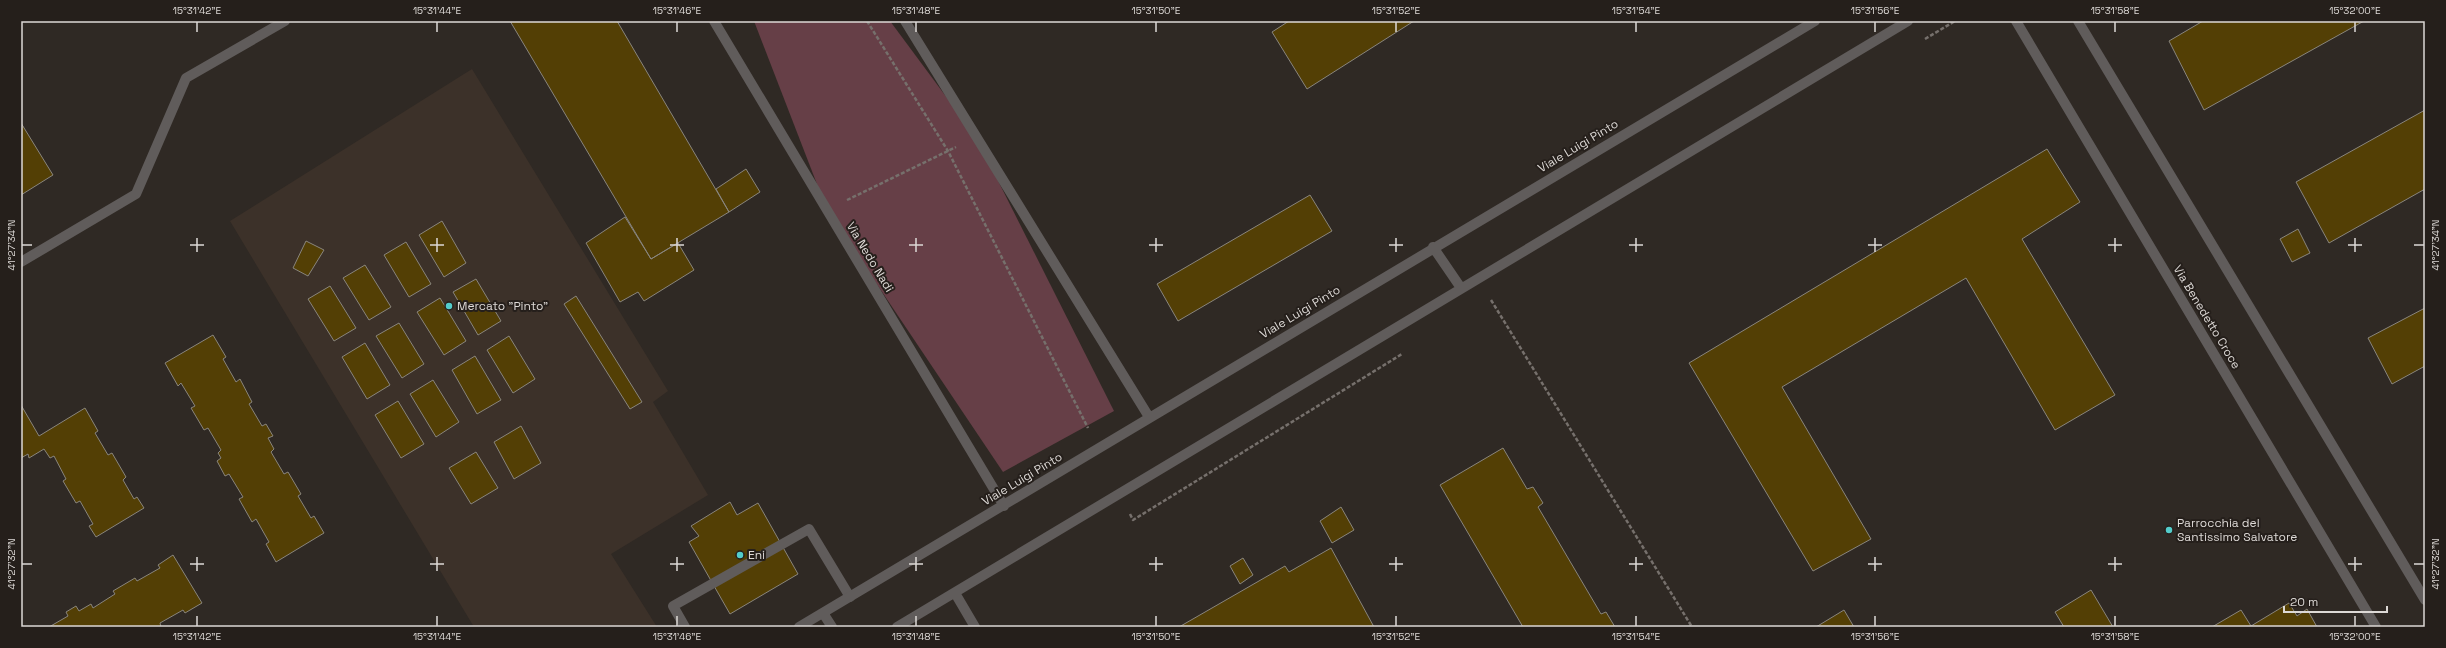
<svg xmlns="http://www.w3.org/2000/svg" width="2446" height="648" font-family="'Space Grotesk',sans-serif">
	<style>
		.built { fill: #3c3129 }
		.green { fill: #663f47 }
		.building { fill: #533f05; stroke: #89857d }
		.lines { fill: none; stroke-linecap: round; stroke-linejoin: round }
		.path { stroke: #76706c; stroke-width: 2.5; stroke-dasharray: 4 2; stroke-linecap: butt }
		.lane { stroke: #605c5b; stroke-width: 10 }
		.street { stroke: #605c5b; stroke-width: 10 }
		.ticks { fill: none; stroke: #ddd9d6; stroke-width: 1.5 }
		.poi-dot { fill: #53cdcb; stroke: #251f1b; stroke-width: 1.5 }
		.labels { text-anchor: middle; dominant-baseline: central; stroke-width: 4; stroke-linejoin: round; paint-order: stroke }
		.street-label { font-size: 12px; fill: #ddd9d6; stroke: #251f1b }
		.poi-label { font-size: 12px; fill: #ddd9d6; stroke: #251f1b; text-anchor: start }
		.neatline { fill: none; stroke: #ddd9d6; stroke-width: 1.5 }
		.ticks-label { font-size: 10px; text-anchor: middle; fill: #ddd9d6 }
	</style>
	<rect width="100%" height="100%" fill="#2f2924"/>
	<path class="built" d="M472 69 668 391 653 402 708 495 611 554 657 627H474L230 221Z"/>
	<path class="green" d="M754 21H890L976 137 1114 411 1003 472 827 210Z"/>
	<path class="building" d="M510 21H617L729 212 651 259Z
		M1289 21H1414L1307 89 1272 32Z
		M2203 21H2364L2204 110 2169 41Z
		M2425 110V189L2329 243 2296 182Z
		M21 123 53 175 21 195Z
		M2047 149 2080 202 2022 239 2115 395 2055 430 1966 278 1782 387 1871 539 1813 571 1689 363Z
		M746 169 760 192 729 212 716 189Z
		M1310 195 1332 231 1178 321 1157 284Z
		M625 217 651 259 678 243 694 270 644 301 638 292 620 302 586 243Z
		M442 221 466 263 444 277 419 235Z
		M2298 229 2310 253 2292 262 2280 239Z
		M306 241 324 250 308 276 293 268Z
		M406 242 431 284 409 297 384 255Z
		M365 265 391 307 369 320 343 278Z
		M476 279 501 321 478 335 453 292Z
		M330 286 356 328 334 341 308 299Z
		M576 296 642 402 630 409 564 304Z
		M440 298 466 341 444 355 417 312Z
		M2425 308V366L2392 384 2368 338Z
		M399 323 424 364 402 378 376 336Z
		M213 335 226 357 223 359 236 382 240 379 252 402 249 404 262 426 266 424 273 436 268 438 274 449 271 452 284 474 288 472 301 494 298 496 311 518 314 516 324 533 276 562 266 544 269 542 256 519 252 522 239 499 243 497 229 474 225 476 217 461 221 458 218 453 221 450 208 428 204 430 191 408 195 406 181 383 178 386 165 363Z
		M509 336 535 379 513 393 487 350Z
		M365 343 390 385 367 399 342 357Z
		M475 356 501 400 477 414 452 370Z
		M433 380 459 422 436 437 410 394Z
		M398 401 424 444 401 458 375 415Z
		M21 405 39 436 85 408 98 431 95 433 108 455 112 453 126 477 123 480 134 499 137 497 144 508 96 537 89 526 93 524 80 501 76 503 63 481 66 479 54 456 50 458 44 449 29 458 28 454 21 458Z
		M521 426 541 463 514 479 494 442Z
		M1503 448 1527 489 1533 487 1543 503 1538 507 1601 614 1606 612 1615 627H1523L1440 485Z
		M476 452 498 488 471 504 449 468Z
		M730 502 737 515 758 503 798 574 730 614 689 542 699 536 691 526Z
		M1341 507 1354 530 1332 543 1320 521Z
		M1331 548 1374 627H1179L1285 566 1289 572Z
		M173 555 202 603 185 613 183 610 160 623 161 627H49L68 616 66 612 76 606 79 611 91 604 93 608 115 594 113 591 135 578 137 581 160 568 158 565Z
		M1243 558 1253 575 1240 584 1230 566Z
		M2091 590 2113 627H2064L2055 612Z
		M2289 603 2297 616 2307 609 2317 627H2212L2241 610 2251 626Z
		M1844 610 1854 627H1816Z"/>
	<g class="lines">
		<path class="path" d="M867 21 948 151 1088 428
			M1925 39 1955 21
			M847 200 956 147
			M1491 300 1692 627
			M1130 514 1133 520 1402 354"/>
		<path class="lane" d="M685 627 673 606 809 529 850 597"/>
		<path class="street" d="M714 21 1004 506
			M905 21 1149 417
			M2016 21 2376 627
			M2078 21 2425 600
			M1433 247 1461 288
			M21 262 136 194 186 78 285 21
			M955 593 975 627
			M823 613 832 627
			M799 627 1815 21
			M897 627 1908 21"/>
	</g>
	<path class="ticks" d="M197 22V32M437 22V32M677 22V32M916 22V32M1156 22V32M1396 22V32M1636 22V32M1875 22V32M2115 22V32M2355 22V32M197 238V252M437 238V252M677 238V252M916 238V252M1156 238V252M1396 238V252M1636 238V252M1875 238V252M2115 238V252M2355 238V252M22 245H32M190 245H204M430 245H444M670 245H684M909 245H923M1149 245H1163M1389 245H1403M1629 245H1643M1868 245H1882M2108 245H2122M2348 245H2362M2414 245H2424M197 557V571M437 557V571M677 557V571M916 557V571M1156 557V571M1396 557V571M1636 557V571M1875 557V571M2115 557V571M2355 557V571M22 564H32M190 564H204M430 564H444M670 564H684M909 564H923M1149 564H1163M1389 564H1403M1629 564H1643M1868 564H1882M2108 564H2122M2348 564H2362M2414 564H2424M197 616V626M437 616V626M677 616V626M916 616V626M1156 616V626M1396 616V626M1636 616V626M1875 616V626M2115 616V626M2355 616V626"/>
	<g class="poi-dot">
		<circle cx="449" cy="306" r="4"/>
		<circle cx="2169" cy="530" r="4"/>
		<circle cx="740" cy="555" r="4"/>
	</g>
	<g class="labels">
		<g class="street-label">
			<text transform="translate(1578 146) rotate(-31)">Viale Luigi Pinto</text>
			<text transform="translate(870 257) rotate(59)">Via Nedo Nadi</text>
			<text transform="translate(1300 312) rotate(-31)">Viale Luigi Pinto</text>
			<text transform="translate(2207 317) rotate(59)">Via Benedetto Croce</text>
			<text transform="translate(1022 479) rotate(-31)">Viale Luigi Pinto</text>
		</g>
		<g class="poi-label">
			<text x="457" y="306">Mercato "Pinto"</text>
			<text x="2177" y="523">Parrocchia del<tspan x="2177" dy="14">Santissimo Salvatore</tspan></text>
			<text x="748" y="555">Eni</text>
		</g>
	</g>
	<rect width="2446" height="648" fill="none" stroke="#251f1b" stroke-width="44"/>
	<path d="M2284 606v6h103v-6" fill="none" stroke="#ddd9d6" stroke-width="2"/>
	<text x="2290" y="606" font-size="12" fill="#ddd9d6" stroke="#251f1b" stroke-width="3" paint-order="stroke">20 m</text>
	<rect x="22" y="22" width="2402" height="604" class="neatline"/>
	<g class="ticks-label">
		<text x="197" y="14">15°31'42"E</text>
		<text x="437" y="14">15°31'44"E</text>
		<text x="677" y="14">15°31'46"E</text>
		<text x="916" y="14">15°31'48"E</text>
		<text x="1156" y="14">15°31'50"E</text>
		<text x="1396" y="14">15°31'52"E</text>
		<text x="1636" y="14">15°31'54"E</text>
		<text x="1875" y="14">15°31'56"E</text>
		<text x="2115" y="14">15°31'58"E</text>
		<text x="2355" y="14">15°32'00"E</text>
		<text transform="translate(11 245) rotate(-90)" y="4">41°27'34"N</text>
		<text transform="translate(2435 245) rotate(-90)" y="4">41°27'34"N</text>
		<text transform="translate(11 564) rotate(-90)" y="4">41°27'32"N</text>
		<text transform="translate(2435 564) rotate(-90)" y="4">41°27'32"N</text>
		<text x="197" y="640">15°31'42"E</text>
		<text x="437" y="640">15°31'44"E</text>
		<text x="677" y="640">15°31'46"E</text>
		<text x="916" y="640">15°31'48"E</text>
		<text x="1156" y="640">15°31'50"E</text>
		<text x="1396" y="640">15°31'52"E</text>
		<text x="1636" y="640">15°31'54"E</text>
		<text x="1875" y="640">15°31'56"E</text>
		<text x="2115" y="640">15°31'58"E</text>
		<text x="2355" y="640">15°32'00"E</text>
	</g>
</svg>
